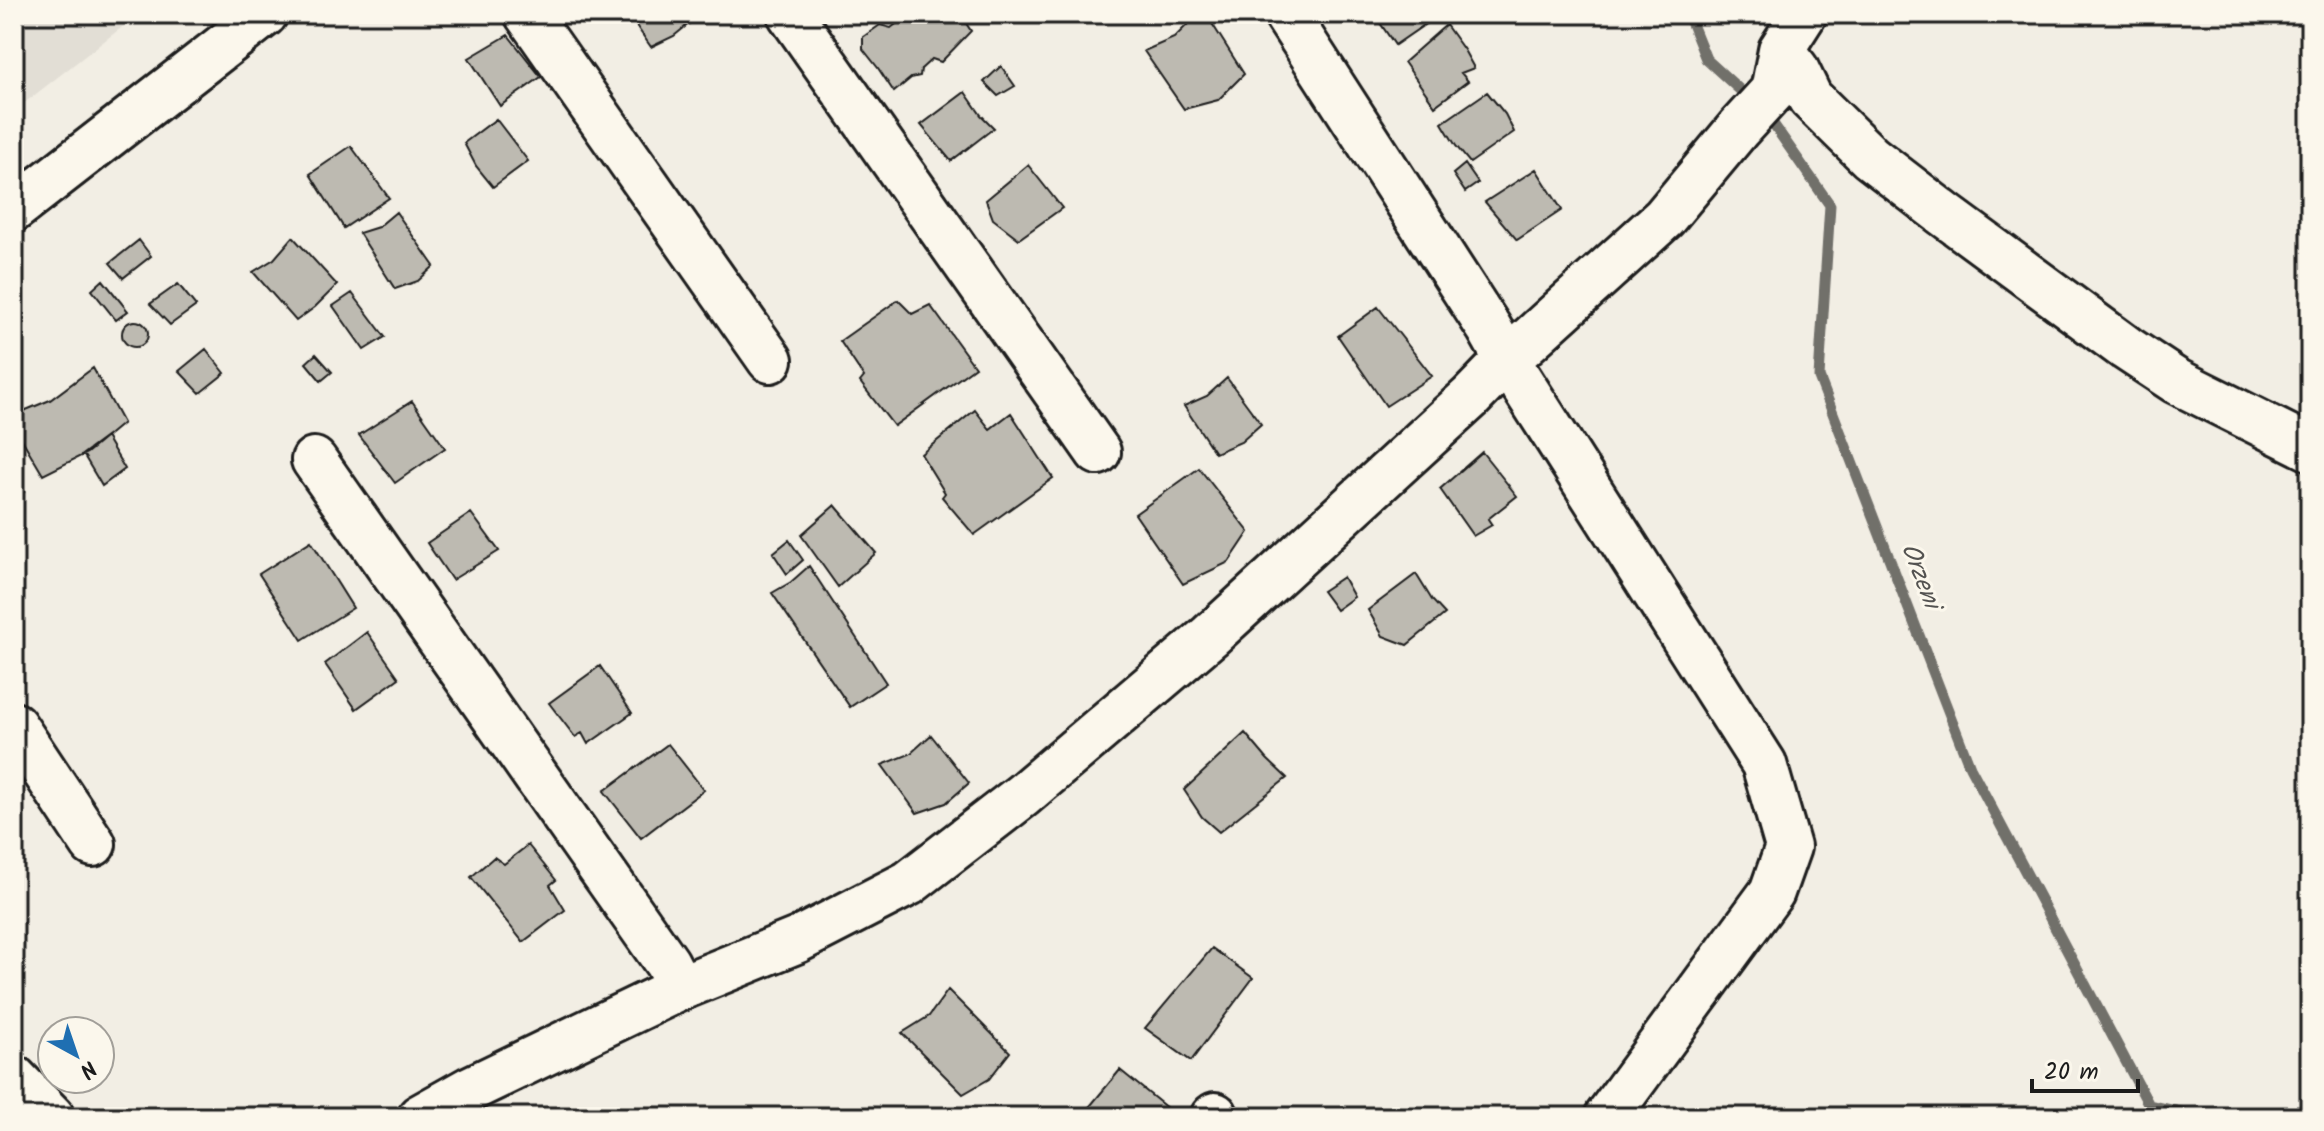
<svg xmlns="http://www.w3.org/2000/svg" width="2324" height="1131" font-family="Kalam,sans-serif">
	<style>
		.built { fill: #e2ded5 }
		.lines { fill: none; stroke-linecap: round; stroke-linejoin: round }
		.stream { stroke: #716f6b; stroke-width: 11 }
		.building { fill: #bdbab1; stroke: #1c1c1c; stroke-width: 2 }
		.minor-casing { stroke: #1c1c1c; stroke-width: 50 }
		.major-casing { stroke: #1c1c1c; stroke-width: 50 }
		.minor { stroke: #fbf7ec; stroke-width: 44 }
		.major { stroke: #fbf7ec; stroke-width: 44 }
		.labels { text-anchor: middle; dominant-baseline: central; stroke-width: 6; stroke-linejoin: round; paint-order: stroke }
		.water-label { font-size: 26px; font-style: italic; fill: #545351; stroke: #fbf7ec }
	</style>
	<rect width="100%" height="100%" fill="#f2eee4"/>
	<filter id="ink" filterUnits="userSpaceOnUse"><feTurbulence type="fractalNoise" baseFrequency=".0125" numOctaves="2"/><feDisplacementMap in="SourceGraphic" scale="16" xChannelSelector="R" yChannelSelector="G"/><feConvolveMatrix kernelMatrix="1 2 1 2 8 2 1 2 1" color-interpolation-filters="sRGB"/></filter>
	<g filter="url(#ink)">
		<path class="built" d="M14 14H139L14 111Z"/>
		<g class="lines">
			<path class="stream" d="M1688 14 1706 59 1751 100
				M1764 111 1830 205 1819 377 1970 767 2149 1105 2204 1117"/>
		</g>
		<path class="building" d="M628 14H693L696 18 674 36 651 47Z
			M909 14H951L953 17 960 14 971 31 941 62 932 59 921 69 920 76 911 78 894 92 878 68 863 49V37L880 25 891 28Z
			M1198 14H1206L1244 74 1218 100 1184 109 1144 51 1174 38Z
			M1374 14H1440L1395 45Z
			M1446 25 1464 50 1474 68 1461 73 1468 81 1435 106 1404 62Z
			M508 35 541 77 500 106 469 58Z
			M1001 66 1015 86 998 96 984 82Z
			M965 92 981 115 994 128 951 161 921 125Z
			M1487 92 1505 114 1514 132 1470 163 1456 146 1442 123Z
			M496 119 528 161 493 187 476 166 464 143Z
			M351 146 389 198 344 228 310 174Z
			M1465 164 1478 183 1465 192 1453 174Z
			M1028 165 1062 208 1019 239 993 219 986 200Z
			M1536 169 1562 210 1517 240 1485 202Z
			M396 212 434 266 418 281 395 289 359 233 378 227Z
			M293 237 337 285 315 307 296 321 253 272 274 259Z
			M139 240 151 256 123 278 110 263Z
			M103 280 128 311 116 320 92 290Z
			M178 284 196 306 170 325 150 304Z
			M352 293 385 337 364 350 333 306Z
			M898 300 912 314 930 305 975 367 894 426 860 382 864 377 840 341Z
			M1378 307 1432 376 1386 406 1338 336Z
			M122 334a13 13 0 1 1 26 0a13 13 0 1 1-26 0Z
			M206 349 225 373 200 393 179 371Z
			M316 354 332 372 321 381 306 363Z
			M93 368 123 423 87 453 43 475 14 426V415L50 400Z
			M1227 378 1261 424 1241 442 1215 453 1184 406 1207 396Z
			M412 401 445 448 395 483 359 435Z
			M975 410 990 429 1011 413 1053 478 974 535 942 497 945 493 921 454Z
			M106 437 125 469 102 486 83 454Z
			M1482 452 1517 496 1488 519 1492 525 1473 536 1440 489Z
			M1199 468 1249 532 1229 562 1183 584 1135 514Z
			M14 476 24 492 14 498Z
			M835 505 876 553 838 587 801 535Z
			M471 513 499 551 452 580 427 543Z
			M789 540 803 560 787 574 773 553Z
			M311 541 353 608 302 640 259 574Z
			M809 566 886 683 850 707 772 593 791 582Z
			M1416 574 1432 600 1445 614 1407 645 1383 636 1368 610Z
			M1343 577 1354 597 1336 610 1322 591Z
			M367 632 399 678 356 709 325 664Z
			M600 666 632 713 588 744 582 733 575 737 549 703Z
			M1245 733 1267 759 1287 778 1219 832 1202 817 1184 790Z
			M931 735 969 783 946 803 917 813 882 765 910 754Z
			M668 744 704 790 641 838 604 791Z
			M528 845 556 880 550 885 565 910 523 942 471 877 494 857 504 864Z
			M1212 948 1253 978 1191 1061 1145 1028Z
			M948 990 1010 1052 989 1079 963 1094 902 1033 929 1016Z
			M1120 1070 1178 1117H1081Z"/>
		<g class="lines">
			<g class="minor-casing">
				<path id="minor" d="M527 14 770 360
					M790 14 1098 452
					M1804 14 1781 50 1796 69 1810 98 1870 157 1944 214 2126 348 2176 381 2310 448
					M314 460 667 963 680 988
					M14 725 93 844
					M14 1078 52 1117
					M420 1117 470 1089 680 988 798 940 909 883 1023 795 1210 636 1471 397 1507 360 1489 328 1286 14
					M1213 1117 1215 1115
					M1607 1117 1772 892 1788 847 1764 764 1507 360 1664 218 1739 128 1773 91 1781 50"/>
			</g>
			<g class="major-casing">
				<path id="major" d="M14 209 265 14"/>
			</g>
			<use href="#minor" class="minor"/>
			<use href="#major" class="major"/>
		</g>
	</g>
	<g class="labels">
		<g class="water-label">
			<text transform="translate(1920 576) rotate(69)">Orzeni</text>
		</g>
	</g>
	<rect width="2324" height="1131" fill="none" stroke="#fbf7ec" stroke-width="48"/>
	<rect x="24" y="24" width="2276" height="1083" fill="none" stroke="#1c1c1c" stroke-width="3" filter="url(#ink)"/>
	<g transform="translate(76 1055) rotate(140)"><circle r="38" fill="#fbf7ec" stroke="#a29f99" stroke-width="2"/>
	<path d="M0-6L14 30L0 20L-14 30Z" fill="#1f6fb2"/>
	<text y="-12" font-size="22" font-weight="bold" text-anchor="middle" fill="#1c1c1c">N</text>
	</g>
	<path d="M2032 1079v12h106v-12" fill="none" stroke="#1c1c1c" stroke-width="4"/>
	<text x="2044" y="1079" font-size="24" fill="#1c1c1c" stroke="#fbf7ec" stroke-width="6" paint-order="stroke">20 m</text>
</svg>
